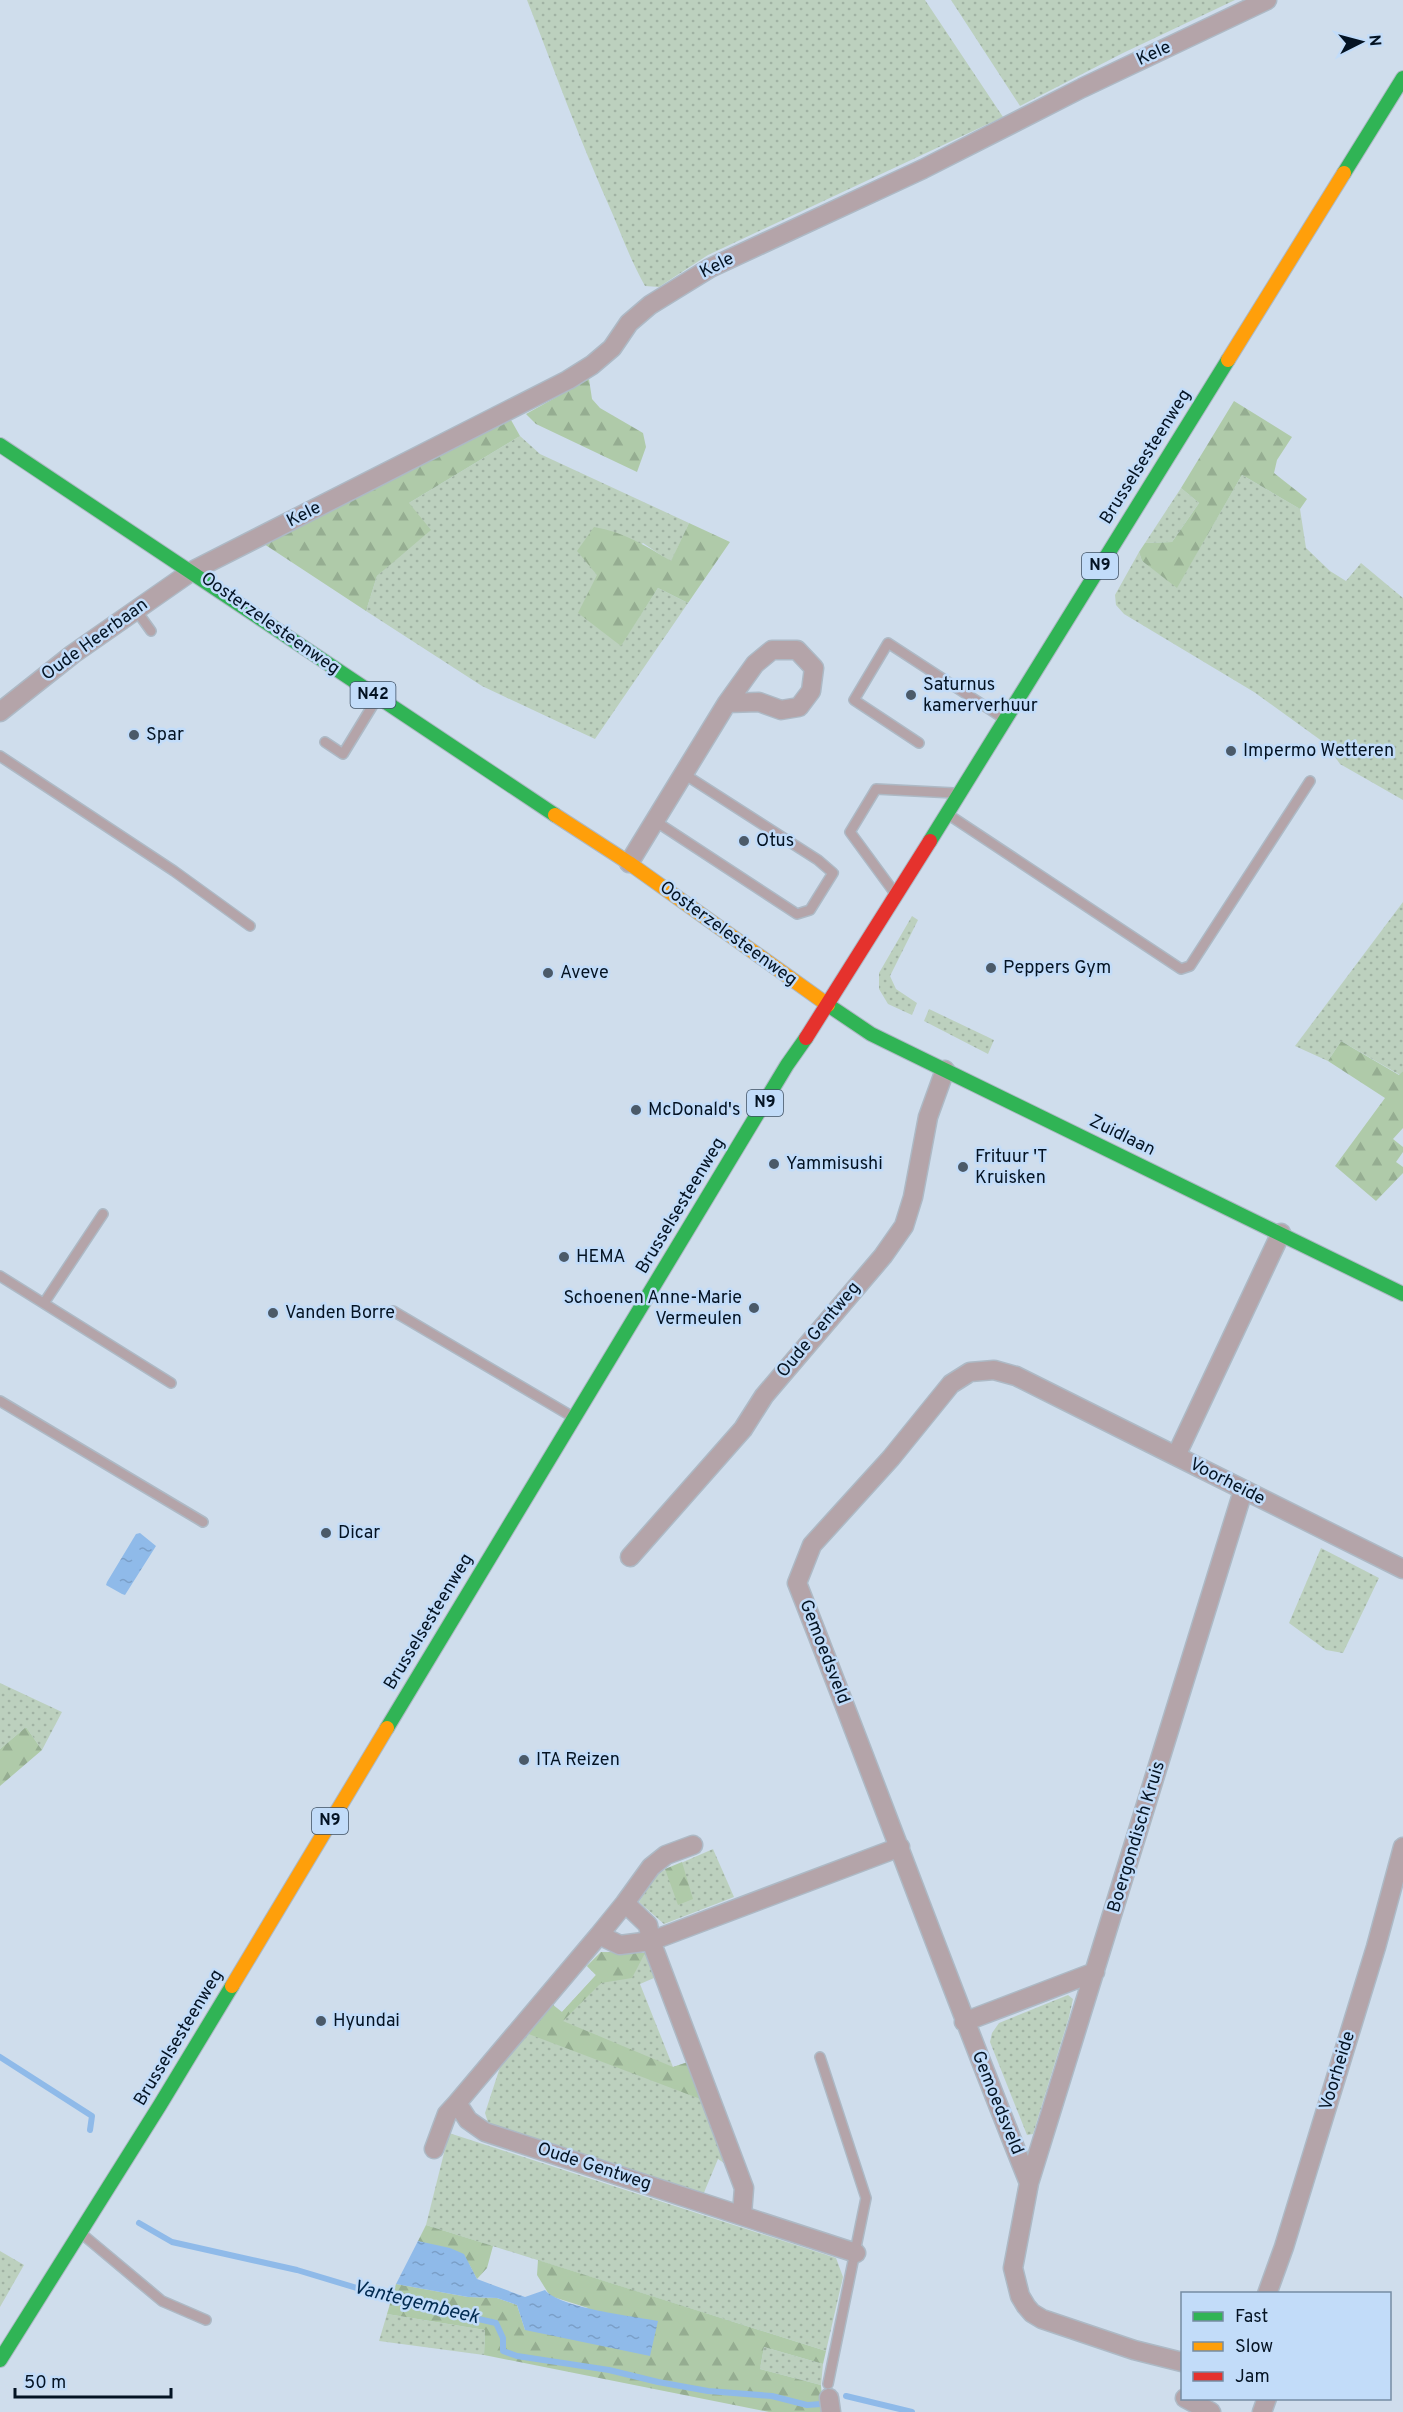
<svg xmlns="http://www.w3.org/2000/svg" width="1403" height="2412" font-family="Overpass,sans-serif">
	<style>
		.green { fill: url(#green-dots) }
		.forest { fill: url(#forest-firs) }
		.water { fill: url(#water-ripples) }
		.lines { fill: none; stroke-linecap: round; stroke-linejoin: round }
		.stream { stroke: #8fbae9; stroke-width: 6 }
		.lane-casing { stroke: #adb9c5; stroke-width: 12 }
		.street-casing { stroke: #adb9c5; stroke-width: 21 }
		.fast-casing { stroke: #adb9c5; stroke-width: 16 }
		.slow-casing { stroke: #adb9c5; stroke-width: 16 }
		.jam-casing { stroke: #adb9c5; stroke-width: 16 }
		.lane { stroke: #b4a4a9; stroke-width: 9 }
		.street { stroke: #b4a4a9; stroke-width: 18 }
		.fast { stroke: #30b455; stroke-width: 14 }
		.slow { stroke: #ff9f0a; stroke-width: 14 }
		.jam { stroke: #e5322d; stroke-width: 14 }
		.poi-dot { fill: #4b5a69; stroke: #c2dcf9; stroke-width: 2 }
		.labels { text-anchor: middle; dominant-baseline: central; stroke-width: 5; stroke-linejoin: round; paint-order: stroke }
		.shield { fill: #c2dcf9; stroke: #3d4f63; stroke-width: 1.5 }
		.shield-label { font-size: 16px; font-weight: bold; fill: #041323 }
		.street-label { font-size: 18px; fill: #041323; stroke: #c2dcf9 }
		.poi-label { font-size: 18px; fill: #041323; stroke: #c2dcf9; text-anchor: start }
		.water-label { font-size: 20px; font-style: italic; fill: #022b51; stroke: #c2dcf9 }
	</style>
	<defs>
		<pattern id="green-dots" width="8" height="8" patternUnits="userSpaceOnUse" patternTransform="scale(1.5)"><rect width="8" height="8" fill="#bcd0be"/><path d="M2 2h.1M6 6h.1" fill="none" stroke="#a0b2a3" stroke-width="1.8" stroke-linecap="round"/></pattern>
		<pattern id="forest-firs" width="22" height="20" patternUnits="userSpaceOnUse" patternTransform="scale(1.5)"><rect width="22" height="20" fill="#afcaa9"/><path d="M5 1l3.5 6h-7zM16 11l3.5 6h-7z" fill="#95ad91"/></pattern>
		<pattern id="water-ripples" width="26" height="14" patternUnits="userSpaceOnUse" patternTransform="scale(1.5)"><rect width="26" height="14" fill="#8fbae9"/><path d="M2 4q2-2 4 0t4 0M15 11q2-2 4 0t4 0" fill="none" stroke="#7a9fc8"/></pattern>
	</defs>
	<rect width="100%" height="100%" fill="#cfddec"/>
	<path class="green" d="M527 0H925L1003 117 708 255 659 287 645 286C632 263 623 239 613 215 581 144 555 72 527 0Z
		M951 0H1235L1123 53 1020 106Z
		M520 436 540 454 689 523 671 562 643 543 597 575 621 645 658 588 688 603 595 739 482 686 366 611 377 576 400 555 409 503Z
		M1242 475 1300 509 1306 548 1330 571 1346 581 1361 563 1403 598V800L1340 764 1326 744 1254 692 1124 614 1116 605 1115 595 1139 552 1142 561 1177 587Z
		M1181 488 1199 503 1172 542 1145 543Z
		M1403 902V1071L1400 1075 1341 1041 1328 1061 1295 1046Z
		M912 916 918 920 890 976 896 989 917 1003 912 1015 888 1004 879 989V973Z
		M929 1009 994 1040 988 1054 924 1021Z
		M1321 1548 1379 1578 1343 1653 1326 1650 1289 1623Z
		M0 1683 62 1712 42 1750 26 1727 0 1749Z
		M713 1849 734 1897 664 1924 639 1902 658 1873Z
		M601 1952 645 1953 654 1978 640 1984 673 2067 688 2062 727 2165 718 2159 703 2195 490 2129 485 2113 502 2061 526 2033 562 2012 596 1975 587 1966Z
		M1068 1995 1073 1999 1069 2017 1033 2134 1027 2135 990 2042 992 2033 999 2023Z
		M449 2133 836 2258 843 2277 826 2351 426 2225Z
		M0 2251 24 2265 0 2307Z
		M387 2314 485 2330 484 2355 379 2341Z
		M764 2347 823 2364 821 2385 760 2369Z"/>
	<path class="forest" d="M589 379 592 399 600 408 643 433 646 447 637 472 536 424 526 414Z
		M1234 401 1292 437 1277 460 1274 473 1307 499 1300 509 1242 475 1177 588 1142 561 1139 552 1145 543 1172 542 1199 503 1181 488Z
		M511 420 520 436 409 503 431 530 377 576 366 611 264 544Z
		M689 523 730 542 688 603 658 588 621 646 578 613 597 575 577 551 594 527C624 532 646 546 671 561Z
		M1341 1041 1399 1075 1403 1071V1128L1393 1139 1403 1147V1152L1396 1162 1403 1167V1173L1376 1201 1335 1166 1385 1098 1328 1061Z
		M26 1727 42 1750 0 1786V1749Z
		M682 1862 693 1899 678 1905 665 1869Z
		M601 1952 645 1953 632 1978 601 1983 563 2021 673 2067 688 2062 703 2100 526 2033 552 2004 562 2012 596 1975 587 1966Z
		M426 2225 493 2246 487 2268 477 2279 469 2264 418 2241Z
		M538 2260 826 2351 823 2364 764 2347 760 2369 821 2385 823 2412H769L484 2355 485 2330 387 2314 396 2284 468 2297 497 2298 517 2305 525 2330 588 2308 550 2296 537 2275Z"/>
	<path class="water" d="M140 1533 156 1546 125 1595 122 1594 106 1585 107 1582 136 1534Z
		M418 2241 450 2248 464 2254 477 2279 525 2297 545 2290C560 2308 633 2316 658 2321L650 2356 525 2330 517 2305 497 2298 468 2297 396 2284Z"/>
	<g class="lines">
		<path class="stream" d="M0 2057 92 2116 90 2130
			M139 2223 172 2242 297 2270 400 2301 496 2323 503 2338V2351L517 2356 609 2370 658 2382 708 2391 772 2396 807 2405 821 2404
			M846 2396 912 2412"/>
		<g class="lane-casing">
			<path id="lane" d="M136 610 151 631
				M325 742 343 754 376 700
				M919 743 854 700 888 643 1003 718
				M0 756 174 871 250 926
				M949 815 1181 969 1190 966 1310 781
				M655 821 797 914 810 910 833 873 818 860 684 774
				M894 892 850 832 876 789 954 793
				M0 1276 171 1383
				M44 1303 103 1214
				M393 1311 573 1417
				M0 1401 203 1522
				M820 2057 866 2198 828 2384
				M82 2234 162 2301 206 2320"/>
		</g>
		<g class="street-casing">
			<path id="street" d="M0 712 73 654 192 571 568 380 592 365 612 348 629 323 650 305 710 268 923 169 1082 88 1267 0
				M629 863 727 703 755 664 772 650H797L814 668 811 691 799 707 781 710 759 702 727 703
				M1281 1233 1176 1456 1403 1569
				M630 1557 743 1429 764 1396 883 1256 904 1226 913 1197 928 1117 945 1070
				M625 1903 651 1867 666 1855 693 1845
				M599 1935 625 1903 648 1925 651 1941 744 2188 742 2214
				M964 2022 1095 1972
				M434 2149 447 2114 457 2103
				M1029 2183C949 1984 876 1783 797 1583L812 1545 891 1458 951 1384 970 1372 994 1370 1016 1376 1176 1456
				M856 2253 485 2132 468 2120 457 2103 599 1935 620 1945 651 1941 900 1847
				M1267 2294 1284 2247 1376 1947 1403 1847
				M1182 2362 1134 2350 1042 2319 1032 2313 1026 2306 1020 2296 1013 2268 1029 2183 1243 1491
				M829 2398 831 2412
				M1185 2398 1211 2412
				M1262 2412 1267 2398"/>
		</g>
		<g class="fast-casing">
			<path id="fast" d="M1344 173 1403 78
				M0 445 555 815
				M930 841 1228 360
				M828 1005 871 1034 1403 1294
				M387 1728 787 1065 806 1038
				M0 2360 160 2105 232 1986"/>
		</g>
		<g class="slow-casing">
			<path id="slow" d="M1228 360 1344 173
				M555 815 629 863 828 1005
				M232 1986 387 1728"/>
		</g>
		<g class="jam-casing">
			<path id="jam" d="M806 1038 930 841"/>
		</g>
		<use href="#lane" class="lane"/>
		<use href="#street" class="street"/>
		<use href="#fast" class="fast"/>
		<use href="#slow" class="slow"/>
		<use href="#jam" class="jam"/>
	</g>
	<g class="poi-dot">
		<circle cx="911" cy="695" r="6"/>
		<circle cx="134" cy="735" r="6"/>
		<circle cx="1231" cy="751" r="6"/>
		<circle cx="744" cy="841" r="6"/>
		<circle cx="991" cy="968" r="6"/>
		<circle cx="548" cy="973" r="6"/>
		<circle cx="636" cy="1110" r="6"/>
		<circle cx="774" cy="1164" r="6"/>
		<circle cx="963" cy="1167" r="6"/>
		<circle cx="564" cy="1257" r="6"/>
		<circle cx="754" cy="1308" r="6"/>
		<circle cx="273" cy="1313" r="6"/>
		<circle cx="326" cy="1533" r="6"/>
		<circle cx="524" cy="1760" r="6"/>
		<circle cx="321" cy="2021" r="6"/>
	</g>
	<g class="labels">
		<g class="shield">
			<rect x="1082" y="553" width="36" height="26" rx="4.5"/>
			<rect x="350.5" y="682" width="45" height="26" rx="4.5"/>
			<rect x="747" y="1090" width="36" height="26" rx="4.5"/>
			<rect x="312" y="1808" width="36" height="26" rx="4.5"/>
		</g>
		<g class="shield-label">
			<text x="1100" y="566">N9</text>
			<text x="373" y="695">N42</text>
			<text x="765" y="1103">N9</text>
			<text x="330" y="1821">N9</text>
		</g>
		<g class="street-label">
			<text transform="translate(1154 54) rotate(-25)">Kele</text>
			<text transform="translate(717 266) rotate(-27)">Kele</text>
			<text transform="translate(1146 457) rotate(-58)">Brusselsesteenweg</text>
			<text transform="translate(304 515) rotate(-27)">Kele</text>
			<text transform="translate(270 624) rotate(35)">Oosterzelesteenweg</text>
			<text transform="translate(95 640) rotate(-36)">Oude Heerbaan</text>
			<text transform="translate(728 934) rotate(36)">Oosterzelesteenweg</text>
			<text transform="translate(1122 1136) rotate(26)">Zuidlaan</text>
			<text transform="translate(681 1206) rotate(-59)">Brusselsesteenweg</text>
			<text transform="translate(819 1330) rotate(-50)">Oude Gentweg</text>
			<text transform="translate(1227 1482) rotate(27)">Voorheide</text>
			<text transform="translate(429 1622) rotate(-59)">Brusselsesteenweg</text>
			<text transform="translate(824 1652) rotate(69)">Gemoedsveld</text>
			<text transform="translate(1137 1837) rotate(-73)">Boergondisch Kruis</text>
			<text transform="translate(179 2038) rotate(-59)">Brusselsesteenweg</text>
			<text transform="translate(1338 2071) rotate(-73)">Voorheide</text>
			<text transform="translate(997 2103) rotate(68)">Gemoedsveld</text>
			<text transform="translate(594 2167) rotate(18)">Oude Gentweg</text>
		</g>
		<g class="poi-label">
			<text x="923" y="685">Saturnus<tspan x="923" dy="21">kamerverhuur</tspan></text>
			<text x="146" y="735">Spar</text>
			<text x="1243" y="751">Impermo Wetteren</text>
			<text x="756" y="841">Otus</text>
			<text x="1003" y="968">Peppers Gym</text>
			<text x="560" y="973">Aveve</text>
			<text x="648" y="1110">McDonald's</text>
			<text x="975" y="1157">Frituur 'T<tspan x="975" dy="21">Kruisken</tspan></text>
			<text x="786" y="1164">Yammisushi</text>
			<text x="576" y="1257">HEMA</text>
			<text x="742" y="1298" text-anchor="end">Schoenen Anne-Marie<tspan x="742" dy="21">Vermeulen</tspan></text>
			<text x="285" y="1313">Vanden Borre</text>
			<text x="338" y="1533">Dicar</text>
			<text x="536" y="1760">ITA Reizen</text>
			<text x="333" y="2021">Hyundai</text>
		</g>
		<g class="water-label">
			<text transform="translate(416 2303) rotate(14)">Vantegembeek</text>
		</g>
	</g>
	<rect x="1181" y="2292" width="210" height="108" fill="#c2dcf9" stroke="#768ca3" stroke-width="1.5"/>
	<rect x="1193" y="2312" width="30" height="9" fill="#30b455" stroke="#768ca3" stroke-width="1.5"/>
	<text x="1235" y="2322" font-size="18" fill="#041323">Fast</text>
	<rect x="1193" y="2342" width="30" height="9" fill="#ff9f0a" stroke="#768ca3" stroke-width="1.5"/>
	<text x="1235" y="2352" font-size="18" fill="#041323">Slow</text>
	<rect x="1193" y="2372" width="30" height="9" fill="#e5322d" stroke="#768ca3" stroke-width="1.5"/>
	<text x="1235" y="2382" font-size="18" fill="#041323">Jam</text>
	<g transform="translate(1361 42) rotate(84)" stroke="#c2dcf9" stroke-width="4.5" paint-order="stroke">
	<path d="M0-4.5L10 22L0 15L-10 22Z" fill="#041323"/>
	<text y="-9" font-size="16" font-weight="bold" text-anchor="middle" fill="#041323">N</text>
	</g>
	<path d="M15 2388v9h156v-9" fill="none" stroke="#041323" stroke-width="3"/>
	<text x="24" y="2388" font-size="18" fill="#041323" stroke="#c2dcf9" stroke-width="4.5" paint-order="stroke">50 m</text>
</svg>
